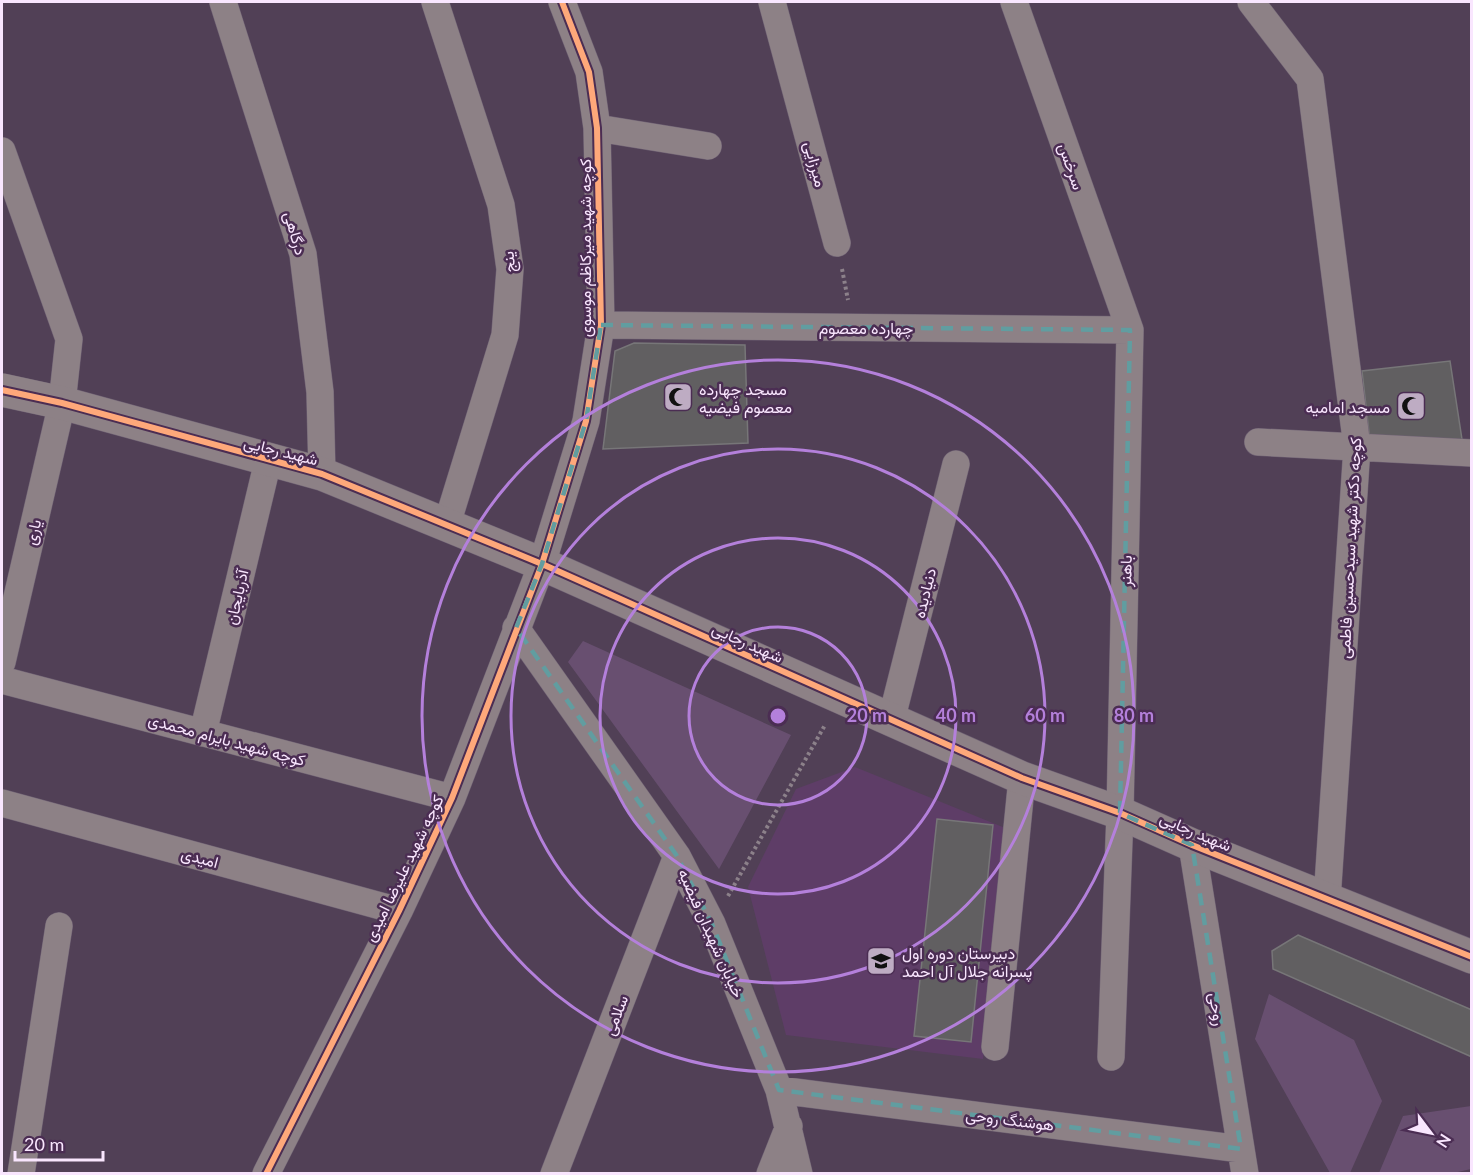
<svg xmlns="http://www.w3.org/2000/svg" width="1473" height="1175" font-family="Lato,Vazirmatn,sans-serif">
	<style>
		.built { fill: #5e3d67 }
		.green { fill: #684f70 }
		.building { fill: #615f61; stroke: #777678; stroke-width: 1.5 }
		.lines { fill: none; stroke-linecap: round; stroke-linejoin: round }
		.minor-casing { stroke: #6e6073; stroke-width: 28 }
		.tertiary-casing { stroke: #6e6073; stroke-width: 34 }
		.path { stroke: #8c818a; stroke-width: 4; stroke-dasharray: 3 3; stroke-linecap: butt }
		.minor { stroke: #8d8186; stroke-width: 27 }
		.tertiary { stroke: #8d8186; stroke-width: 33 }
		.cycleway-casing { stroke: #4b2d53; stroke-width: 10 }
		.cycleway { stroke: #fea87a; stroke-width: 6 }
		.marked { fill: none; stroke: #619da0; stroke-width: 4.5; stroke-dasharray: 12 8; stroke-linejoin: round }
		.ring { fill: none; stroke: #b480db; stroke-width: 3 }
		.labels { text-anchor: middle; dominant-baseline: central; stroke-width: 5; stroke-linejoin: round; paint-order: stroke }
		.street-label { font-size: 16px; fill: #f9e6fe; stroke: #4b2d53 }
		.poi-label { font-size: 16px; fill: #f9e6fe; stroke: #4b2d53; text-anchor: start }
		.centre { fill: #b480db; stroke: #4b2d53; stroke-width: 3 }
		.ring-label { font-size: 18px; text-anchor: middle; font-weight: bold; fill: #b480db; stroke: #4b2d53; stroke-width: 5; stroke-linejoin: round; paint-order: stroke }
	</style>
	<rect width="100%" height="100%" fill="#514056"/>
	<path class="built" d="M855 767 1010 830 983 1059 786 1035 748 887 796 789Z"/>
	<path class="green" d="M583 641 791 735 719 869 568 662Z
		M1269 994 1354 1040 1382 1101 1350 1173H1330L1255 1039Z
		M1471 1106V1169L1449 1174 1379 1173 1403 1116Z"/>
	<path class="building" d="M634 343 745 345 748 443 603 449 615 351Z
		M1450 361 1463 446 1370 441 1362 371Z
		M937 819 993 825 971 1042 914 1036Z
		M1298 935 1472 1010V1057L1273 969 1272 951Z"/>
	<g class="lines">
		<g class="minor-casing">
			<path id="minor" d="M223 2 303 254 320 392 322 474
				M435 2 501 205 510 269 505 335 447 524
				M772 2 837 243
				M1014 2 1130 330 1120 813 1111 1057
				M1251 2 1310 79 1357 447 1327 900
				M597 128 708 146
				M2 151 69 339 62 403 2 662
				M601 325 1130 330
				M1258 442 1472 453
				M516 628 677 856 712 924 779 1090 799 1174
				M2 680 452 798
				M891 721 956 464
				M203 733 268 461
				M2 803 399 911
				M1192 845 1245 1174
				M995 1047 1022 778
				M779 1090 1241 1149
				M21 1174 59 926
				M266 1174 399 911 452 798 542 564 586 421 601 325 597 128 589 72 562 2
				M554 1174 677 856
				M770 1174 789 1126"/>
		</g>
		<g class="tertiary-casing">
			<path id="tertiary" d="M2 390 62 403 322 474 542 564 1022 778 1120 813 1192 845 1472 957"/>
		</g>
		<path class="path" d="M842 269 848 300
			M728 896 825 725"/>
		<use href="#minor" class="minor"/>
		<use href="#tertiary" class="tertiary"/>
		<g class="cycleway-casing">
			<path id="cycleway" d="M2 390 62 403 322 474 542 564 1022 778 1120 813 1192 845 1472 957
				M266 1174 399 911 452 798 542 564 586 421 601 325 597 128 589 72 562 2"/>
		</g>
		<use href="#cycleway" class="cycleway"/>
	</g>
	<path class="marked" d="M601 325 1130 330 1120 813 1192 845 1241 1149 779 1090 712 924 677 856 516 628 542 564 586 421Z"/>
	<g class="ring">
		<circle cx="778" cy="716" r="89"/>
		<circle cx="778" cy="716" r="178"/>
		<circle cx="778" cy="716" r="267"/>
		<circle cx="778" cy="716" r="356"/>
	</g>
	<defs>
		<g id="mosque-square" transform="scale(1.5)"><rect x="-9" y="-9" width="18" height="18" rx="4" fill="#beacc3" stroke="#4b2d53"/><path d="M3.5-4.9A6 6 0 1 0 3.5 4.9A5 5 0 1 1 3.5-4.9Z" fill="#111"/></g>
		<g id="school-square" transform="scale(1.5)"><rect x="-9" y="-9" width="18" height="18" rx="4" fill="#beacc3" stroke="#4b2d53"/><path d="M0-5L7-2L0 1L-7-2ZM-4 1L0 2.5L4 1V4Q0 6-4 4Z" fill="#111"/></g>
	</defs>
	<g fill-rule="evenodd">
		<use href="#mosque-square" x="678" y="397"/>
		<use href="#mosque-square" x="1411" y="406"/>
		<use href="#school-square" x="881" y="961"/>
	</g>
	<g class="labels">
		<g class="street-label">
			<text transform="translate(816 164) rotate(75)">میرزایی</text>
			<text transform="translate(1072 166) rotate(71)">سرخس</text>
			<text transform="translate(296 233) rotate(74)">درگاهی</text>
			<text transform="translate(584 248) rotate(-90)">کوچه شهید میرکاظم موسوی</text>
			<text transform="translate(508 262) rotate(-96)">ینج</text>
			<text x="866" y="327">چهارده معصوم</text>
			<text transform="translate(281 450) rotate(14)">شهید رجایی</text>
			<text transform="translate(32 532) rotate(-77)">یاری</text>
			<text transform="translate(1349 548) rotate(-87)">کوچه دکتر شهید سیدحسین فاطمی</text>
			<text transform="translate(1125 571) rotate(-89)">باهنر</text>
			<text transform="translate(924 593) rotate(-76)">دنیادیده</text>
			<text transform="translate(236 597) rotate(-77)">آذربایجان</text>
			<text transform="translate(748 642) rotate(24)">شهید رجایی</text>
			<text transform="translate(227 739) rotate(15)">کوچه شهید بایرام محمدی</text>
			<text transform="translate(1196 831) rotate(23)">شهید رجایی</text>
			<text transform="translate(200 857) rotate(15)">امیدی</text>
			<text transform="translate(403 868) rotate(-64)">کوچه شهید علیرضا امیدی</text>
			<text transform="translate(712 933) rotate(66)">خیابان شهیدان فیضیه</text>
			<text transform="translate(1218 1009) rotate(81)">روحی</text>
			<text transform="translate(615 1015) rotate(-69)">سلامی</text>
			<text transform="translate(1010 1119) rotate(7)">هوشنگ روحی</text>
		</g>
		<g class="poi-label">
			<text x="699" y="388">مسجد چهارده<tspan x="699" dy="18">معصوم فیضیه</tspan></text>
			<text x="1390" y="406" text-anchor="end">مسجد امامیه</text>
			<text x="902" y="952">دبیرستان دوره اول<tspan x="902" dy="18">پسرانه جلال آل احمد</tspan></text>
		</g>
	</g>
	<circle cx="778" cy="716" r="9" class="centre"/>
	<g class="ring-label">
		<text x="867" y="722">20 m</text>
		<text x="956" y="722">40 m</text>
		<text x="1045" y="722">60 m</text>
		<text x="1134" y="722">80 m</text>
	</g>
	<rect width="1473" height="1175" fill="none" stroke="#f9e6fe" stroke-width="6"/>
	<g transform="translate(1431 1133) rotate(122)" stroke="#4b2d53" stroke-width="4.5" paint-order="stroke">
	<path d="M0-4.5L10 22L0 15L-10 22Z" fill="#f9e6fe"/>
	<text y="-9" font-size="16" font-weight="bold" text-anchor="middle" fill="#f9e6fe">N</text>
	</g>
	<path d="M15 1151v9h88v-9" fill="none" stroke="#f9e6fe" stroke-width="3"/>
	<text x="24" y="1151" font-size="18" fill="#f9e6fe" stroke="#4b2d53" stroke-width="4.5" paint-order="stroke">20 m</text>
</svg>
